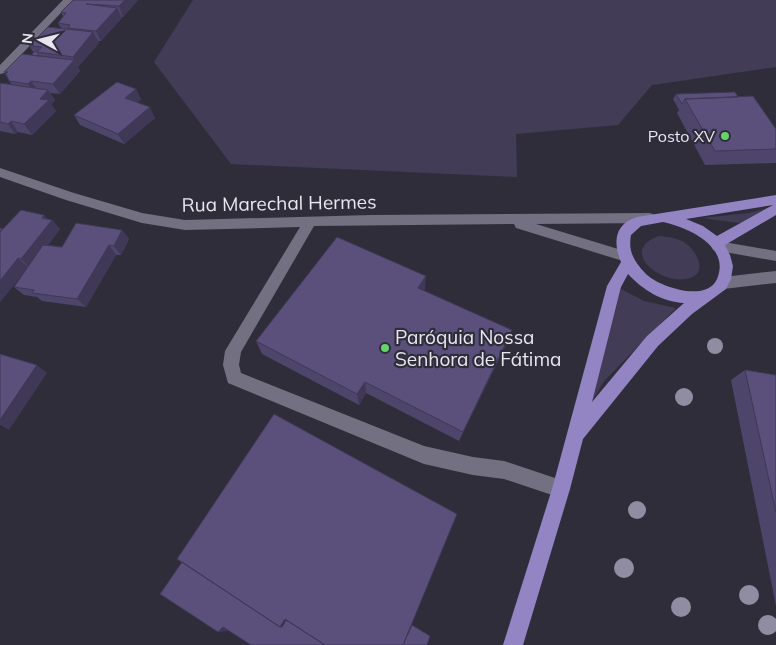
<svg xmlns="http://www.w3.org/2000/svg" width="776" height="645" font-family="Mulish,sans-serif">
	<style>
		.green { fill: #423c56 }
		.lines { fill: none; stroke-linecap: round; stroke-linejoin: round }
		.minor { fill: #737081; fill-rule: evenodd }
		.major { fill: #9384c4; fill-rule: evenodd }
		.tree { fill: #908ca2 }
		.wall { fill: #4d456a }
		.shaded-wall { fill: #3f3856 }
		.building { fill: #5a507b; stroke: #3f3856 }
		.poi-dot { fill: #64d468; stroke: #302d3b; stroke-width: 2 }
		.labels { text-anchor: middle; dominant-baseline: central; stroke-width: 4.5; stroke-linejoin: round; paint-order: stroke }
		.far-poi-label { font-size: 16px; fill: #e8e6ef; stroke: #302d3b; text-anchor: end }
		.street-label { font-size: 19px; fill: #e8e6ef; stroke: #302d3b }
		.poi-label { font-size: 19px; fill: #e8e6ef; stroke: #302d3b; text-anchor: start }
	</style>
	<rect width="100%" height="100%" fill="#302d3b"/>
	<path class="green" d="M193 0H776V67L652 85 618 125 516 134 517 177 231 164 154 62Z
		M771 207 774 209 739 223 702 218 749 213Z
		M659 236C667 237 674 237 682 241 697 249 711 276 685 279 658 283 619 250 659 236Z
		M621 289 644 301 676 308 604 381 589 407Z"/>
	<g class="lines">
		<path class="minor" d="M63 0H73L4 73 0 74V65Z
			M0 168 74 193 142 213 185 220 371 215 650 213 655 215 657 218 655 221 650 223 536 224 628 252 630 256 628 260 623 261 516 228 514 224 314 226 241 352 239 365 241 373 424 446 473 457 504 461 561 480 567 483 570 489 567 495 561 498 504 479 473 475 424 464 228 383 223 365 225 351 300 227 185 230 142 223 66 200 0 177Z
			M718 241 776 251V261L713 250 711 246 713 242Z
			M776 271V283L723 289 718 287 716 283 718 279 723 277Z"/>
		<path class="major" d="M776 195V215L725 245 730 255 733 266 731 279 726 289 692 314 658 346 583 439 570 489 523 645H503L552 489 607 286 621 262C613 243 614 224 637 217ZM773 205 717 236 703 226 686 219ZM663 222C687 227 731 246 717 279 707 303 658 287 645 273 634 261 628 252 631 235L641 226ZM628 274C643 290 662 302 684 303L647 336 592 402 621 287Z"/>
	</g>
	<g class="tree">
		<circle cx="715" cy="346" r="8"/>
		<circle cx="684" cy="397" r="9"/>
		<circle cx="637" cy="510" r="9"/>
		<circle cx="624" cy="568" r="10"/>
		<circle cx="749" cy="595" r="10"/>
		<circle cx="681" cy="607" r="10"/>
		<circle cx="768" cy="625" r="10"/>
	</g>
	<path class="wall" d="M138 0 123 17H121L122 18 101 41H98L99 43 78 67 80 71 60 94 50 93 55 100 51 104 56 111 32 135 18 132 15 134 0 131V83L11 84 4 72 31 55 34 53 29 46 61 28 58 23 63 17 61 12Z
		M136 89 141 100 137 102 155 118 124 144 80 125 74 115Z
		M676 94 738 97 776 129V163L705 165 677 113 679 110 673 99Z
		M44 215 47 219 52 220 60 229 48 245 62 247 122 230 129 239 121 255H116L86 307 42 301 37 297 24 295 14 287 28 267 0 302V228L3 229Z
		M425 291 507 343 459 441 366 393 359 405 262 354 256 341Z
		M745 370 776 375V606L731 380Z"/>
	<path class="shaded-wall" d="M125 0H138L123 17 119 6Z
		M117 8 122 18 101 41 96 31Z
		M93 32 99 43 78 67 73 57Z
		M74 60 80 71 60 94 53 84Z
		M31 81 38 91 35 94 28 84Z
		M136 89 141 100 130 108 125 98Z
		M48 90 55 100 51 104 56 111 32 135 24 124 40 99Z
		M150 107 155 118 124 144 118 134Z
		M11 121 18 132 15 134 8 124Z
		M44 215 50 222 52 220 60 229 30 268 21 259 42 218Z
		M122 230 129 239 121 255 114 246Z
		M109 245 116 255 86 307 77 299Z
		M18 258 28 267 0 302V281Z
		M426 276 425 291 418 288Z
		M512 330 507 343 459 441 463 432Z
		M37 365 47 373 9 430 0 425V420Z
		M365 382 366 393 359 405 357 394Z
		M231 626 227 631 218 632 223 627Z"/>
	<path class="building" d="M73 0H125L119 6 86 4 117 8 96 31 68 28 70 25 58 23 66 13 61 12Z
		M48 27 93 32 73 57 37 52 42 47 29 46Z
		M35 51H38L37 52 39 56 31 55Z
		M22 54 74 60 53 84 31 81 28 84 9 81 6 74 8 72H4Z
		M117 82 136 89 125 98 150 107 118 134 74 115Z
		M0 83 48 90 40 99 49 100 24 124 11 121 8 124 0 122Z
		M735 92 738 97 685 99 682 104 676 94Z
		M753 96 776 129V149L715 151 685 99Z
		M21 210 44 215 42 218 52 220 21 259 18 258 0 281V232Z
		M76 223 122 230 114 246 109 245 77 299 32 293 34 290 14 287 43 245 62 247Z
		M337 237 426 276 418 288 512 330 463 432 365 382 357 394 256 341Z
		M0 354 37 365 0 420Z
		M745 370 776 375V512Z
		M274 414 457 514 403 645H325L285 619 280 627 177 559Z
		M182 562 280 627H282L286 620 325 645H251L223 627 218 632 160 594Z
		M412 625 430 636 427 645H403Z"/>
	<g class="poi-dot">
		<circle cx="725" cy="136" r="5"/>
		<circle cx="385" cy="348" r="5"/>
	</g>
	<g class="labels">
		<g class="far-poi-label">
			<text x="715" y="136">Posto XV</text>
		</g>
		<g class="street-label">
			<text transform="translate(279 203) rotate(-1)">Rua Marechal Hermes</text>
		</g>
		<g class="poi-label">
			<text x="395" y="337">Paróquia Nossa<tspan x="395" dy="22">Senhora de Fátima</tspan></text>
		</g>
	</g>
	<g transform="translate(40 40) rotate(277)" stroke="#302d3b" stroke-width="4" paint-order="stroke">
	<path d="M0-4L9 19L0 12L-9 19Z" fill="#e8e6ef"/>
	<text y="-8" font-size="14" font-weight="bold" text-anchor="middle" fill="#e8e6ef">N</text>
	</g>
</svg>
